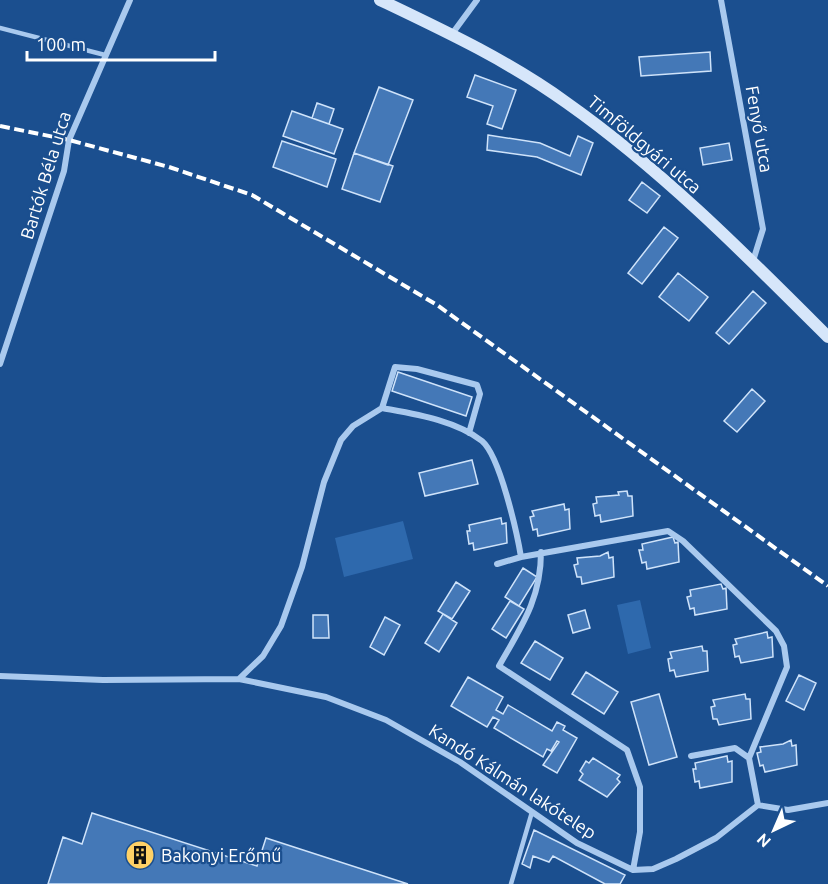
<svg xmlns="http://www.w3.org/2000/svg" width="828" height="884" font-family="Ubuntu,sans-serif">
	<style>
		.green { fill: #2e69ad }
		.building { fill: #4478b7; stroke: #cfe3fa; stroke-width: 1.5 }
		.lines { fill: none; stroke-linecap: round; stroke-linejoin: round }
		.lane { stroke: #a9c9ee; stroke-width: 4.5 }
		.street { stroke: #a9c9ee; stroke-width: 6 }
		.secondary { stroke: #d6e6fa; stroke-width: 12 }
		.rail { stroke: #fff; stroke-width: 4; stroke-dasharray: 10 4.5; stroke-linecap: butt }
		.labels { text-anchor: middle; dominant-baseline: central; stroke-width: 4.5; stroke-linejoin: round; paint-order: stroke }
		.street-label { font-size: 18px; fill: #fff; stroke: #1b4f8f }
		.poi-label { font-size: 18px; fill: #fff; stroke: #1b4f8f; text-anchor: start }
	</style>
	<rect width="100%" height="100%" fill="#1b4f8f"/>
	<path class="green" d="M403 521 413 559 344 577 335 538Z
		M640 600 651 648 628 654 617 605Z"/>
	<path class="building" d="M710 52 711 71 641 76 639 57Z
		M475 75 516 90 502 129 487 124 493 106 467 97Z
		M379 87 413 100 388 165 354 153Z
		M317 103 334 109 329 124 312 118Z
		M292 111 343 129 334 154 283 136Z
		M488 135 540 143 570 156 578 136 593 143 581 175 537 157 487 150Z
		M282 141 336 159 327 187 273 167Z
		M729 143 732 160 703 165 700 148Z
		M354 153 393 166 380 202 342 189Z
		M642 182 660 196 647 213 629 200Z
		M664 227 678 238 642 284 628 273Z
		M678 273 708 297 689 321 659 297Z
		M753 291 766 303 729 344 716 333Z
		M398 372 472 397 466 416 392 391Z
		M752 389 765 401 737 432 724 421Z
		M472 460 478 484 425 496 419 473Z
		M627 491 628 496H632L633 516 601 522 600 515 595 516 593 504 597 503 596 497 619 495 618 492Z
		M564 504 565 510 569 509 570 529 538 536 537 529 533 530 530 517 534 516 532 511Z
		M501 518 502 524 506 523 507 543 474 550 473 543 469 544 467 531H470L469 525Z
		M673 537 675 543 678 542 679 562 647 569 646 562 642 563 639 550H643L642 544Z
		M608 552 609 558 613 557 614 577 582 584 581 577H577L574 565 578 564 577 558 600 556Z
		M523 568 537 577 519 606 505 597Z
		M456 582 470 591 452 619 438 611Z
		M721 584 723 589 726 588 727 609 695 615 694 608 690 609 687 597 691 596 690 590Z
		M510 601 524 609 506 638 492 629Z
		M585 610 590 628 573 633 568 615Z
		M443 614 457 623 439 652 425 643Z
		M313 615H328L329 638H313Z
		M385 617 400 625 384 655 370 647Z
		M767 632 768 638 772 637 773 657 741 663 739 656 735 657 733 645 737 644 735 639Z
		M535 641 563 658 550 680 521 663Z
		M702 646 703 651H707L708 671 676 677 674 670 670 671 668 659 672 658 670 652Z
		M586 672 618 692 604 714 572 694Z
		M799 675 816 683 804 710 786 701Z
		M468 677 503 697 496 710 503 714 508 705 552 731 557 722 565 726 563 730 577 738 557 773 543 765 559 742 557 741 551 751 547 749 543 757 494 728 499 720 493 717 487 727 451 706Z
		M659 694 677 757 649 765 631 702Z
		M745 694 746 699H750L751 719 719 725 717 719H713L711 707 715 706 713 700Z
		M791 740 792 746 796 745 797 765 765 772 763 765 760 766 757 753 761 752 760 747 783 744Z
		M727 756 728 762 732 761V782L700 788 699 781 695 782 693 769H696L695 763Z
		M593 758 620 775 617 779 620 782 607 797 579 780 583 774 580 771 586 761 589 763Z
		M92 813 257 866 266 838 408 884H48L63 837 82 844Z
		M534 830 625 875 620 884H605L553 856 549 862 533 856 530 868 522 864Z"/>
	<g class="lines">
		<path class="lane" d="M0 28 105 55
			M511 884 532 812"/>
		<path class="street" d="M721 0 763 229 753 261
			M452 34 477 0
			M0 364 64 171 69 140 130 0
			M382 408 395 367 417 369 477 385 480 394 469 433
			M541 552C541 599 521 627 499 666L627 750 640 787V832L633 870
			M497 564 521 557
			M0 676 103 680 239 679 326 697 386 720 460 762 577 843 633 870 653 869 676 859 716 838 758 805 788 810 828 803
			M239 679 263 656 281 626 302 567 324 482 341 440 353 426 382 408C414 414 455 420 482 441 500 456 517 533 521 557L668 531 683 541 776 631 784 646 787 667 749 758 758 805
			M691 756 735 748 749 758"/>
		<path class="secondary" d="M380 0C445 31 509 61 567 103 662 170 746 255 828 337"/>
		<path class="rail" d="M0 126 69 140 169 167 252 195 437 305 828 586"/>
	</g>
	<defs>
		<g id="building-disc" transform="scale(1.5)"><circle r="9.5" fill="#ffd166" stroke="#1b4f8f"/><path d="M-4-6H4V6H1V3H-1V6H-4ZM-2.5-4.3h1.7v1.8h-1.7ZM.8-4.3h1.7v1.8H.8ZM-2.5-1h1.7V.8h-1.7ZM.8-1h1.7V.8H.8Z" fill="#111"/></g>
	</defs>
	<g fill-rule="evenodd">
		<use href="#building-disc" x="140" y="855"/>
	</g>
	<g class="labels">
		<g class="street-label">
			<text transform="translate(760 129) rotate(80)">Fenyő utca</text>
			<text transform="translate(645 144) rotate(40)">Timföldgyári utca</text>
			<text transform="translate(45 175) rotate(-73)">Bartók Béla utca</text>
			<text transform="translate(513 781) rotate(33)">Kandó Kálmán lakótelep</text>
		</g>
		<g class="poi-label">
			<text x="161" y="855">Bakonyi Erőmű</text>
		</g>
	</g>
	<g transform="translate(774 830) rotate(224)" stroke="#1b4f8f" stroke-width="4.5" paint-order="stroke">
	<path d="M0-4.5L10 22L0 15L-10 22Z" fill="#ffffff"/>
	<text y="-9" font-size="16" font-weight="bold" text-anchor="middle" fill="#ffffff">N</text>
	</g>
	<path d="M27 51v9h188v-9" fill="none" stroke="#ffffff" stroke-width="3"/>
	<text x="36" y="51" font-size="18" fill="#ffffff" stroke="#1b4f8f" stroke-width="4.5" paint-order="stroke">100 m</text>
</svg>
